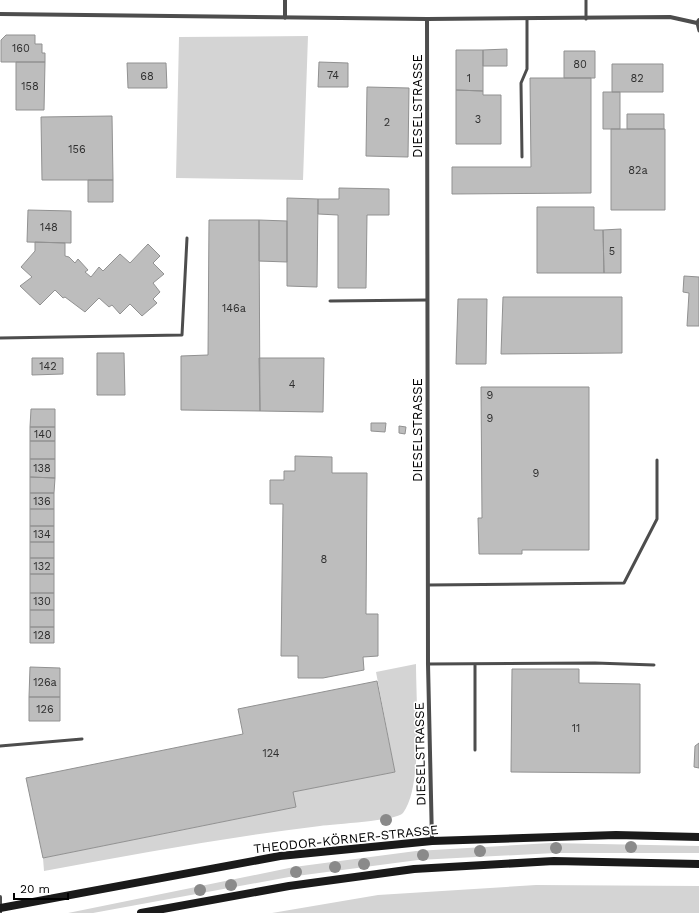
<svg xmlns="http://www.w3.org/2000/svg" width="699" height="913" font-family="'Work Sans',sans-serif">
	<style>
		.green { fill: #d4d4d4 }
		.building { fill: #bdbdbd; stroke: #919191 }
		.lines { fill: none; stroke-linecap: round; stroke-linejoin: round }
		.service { stroke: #4d4d4d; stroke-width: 3 }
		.minor { stroke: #4d4d4d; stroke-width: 4 }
		.secondary { stroke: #1a1a1a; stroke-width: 8 }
		.tree { fill: #8a8a8a }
		.labels { text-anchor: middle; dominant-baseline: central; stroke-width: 3; stroke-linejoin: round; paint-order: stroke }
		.number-label { font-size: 11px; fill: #2f2f2f }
		.street-label { font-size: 13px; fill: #000; stroke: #fff }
	</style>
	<rect width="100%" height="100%" fill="#fff"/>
	<path class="green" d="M308 36 303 180 176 178 179 37Z
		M416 664C416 700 423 787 403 813 396 821 334 824 320 826 227 837 136 854 44 871L43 858 295 807 293 792 395 772 376 672Z
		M551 843 699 846V853H555L418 860 289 877 93 913H68L294 867 416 851Z
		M536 885 699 886V913H272L378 895Z"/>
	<path class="building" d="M6 35H35V44H42V53H45V62H1V40Z
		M507 49V66H483V50Z
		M456 50H483V91L456 90Z
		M564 51H595V78H564Z
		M16 62H45L44 110H16Z
		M319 62 348 63V87H318Z
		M127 63H166L167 88H128Z
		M612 64H663V92H612Z
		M530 78H591V193L452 194V167H531Z
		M367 87 409 88 408 157 366 156Z
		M456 90 483 91V95H501V144H456Z
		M603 92H620V129H603Z
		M627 114H664V129H627Z
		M112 116 113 180H42L41 117Z
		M611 129H665V210H611Z
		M88 180H113V202H88Z
		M339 188 389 189V215H367L366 288H338V215L318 214V199H339Z
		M287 198 318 199 317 287 287 286Z
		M537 207H594V230H603L604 273H537Z
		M28 210 71 211V243L27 242Z
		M209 220H259L260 411 181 410V356L208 355Z
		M259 220 287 221V262L259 261Z
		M621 229V273H604L603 230Z
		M35 242 65 243V256L69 257 75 263 78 259 88 270 85 272 91 277 99 267 103 271 120 254 130 263 148 244 160 256 153 263 164 274 153 283 160 292 153 299 157 303 142 316 130 304 120 314 112 305 109 307 99 298 85 312 65 297 63 298 55 290 40 305 20 286 32 277 21 267 35 251Z
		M684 276 699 277V326H687L689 293 683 292Z
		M503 297H622V353L501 354Z
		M458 299H487L486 364H456Z
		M97 353H124L125 395H97Z
		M32 358H63V374L32 375Z
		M259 358H324L323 412 260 411Z
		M481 387H589V550H522V554H479L478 518H482Z
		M31 409H55V427H30Z
		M371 423H386L385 432 371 431Z
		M399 426 406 427 405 434 399 433Z
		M30 427H55V441H30Z
		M30 441H55V459H30Z
		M295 456 332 457V473H367L366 614H378V656L363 657 364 670 323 678H298V656H281L283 504H270V480H284V471H295Z
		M30 459H55V478L30 477Z
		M30 477 55 478 54 493H30Z
		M30 493H54V509H30Z
		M30 509H54V526H30Z
		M30 526H54V542H30Z
		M30 542H54V558H30Z
		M30 558H54V574H30Z
		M30 574H54V593H30Z
		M30 593H54V610H30Z
		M30 610H54V627H30Z
		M30 627H54V643H30Z
		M30 667 60 668V697H29Z
		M512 669H579V683L640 684V773L511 772Z
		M377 681 395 772 293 792 296 807 43 858 26 778 243 734 238 709Z
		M29 697H60V721H29Z
		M699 743V768L694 767 695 746Z"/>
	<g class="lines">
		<path class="service" d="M586 0V19
			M697 23 699 31
			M522 157 521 83 527 69V19
			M330 301 427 300
			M0 338 182 335 187 238
			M428 585 624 583 657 519V460
			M428 664 595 663 654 665
			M0 746 82 739
			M475 750V664"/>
		<path class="minor" d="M0 14 427 19 670 17 697 23 699 20
			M285 18V0
			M427 19 428 664 432 841
			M0 897V913"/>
		<path class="secondary" d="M0 908 280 856 432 841 616 835 699 837
			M141 913 289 886 414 869 554 861 699 864"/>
	</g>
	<g class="tree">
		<circle cx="386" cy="820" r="6"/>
		<circle cx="631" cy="847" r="6"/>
		<circle cx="556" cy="848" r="6"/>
		<circle cx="480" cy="851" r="6"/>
		<circle cx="423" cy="855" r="6"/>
		<circle cx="364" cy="864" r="6"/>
		<circle cx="335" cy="867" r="6"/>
		<circle cx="296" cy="872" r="6"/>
		<circle cx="231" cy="885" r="6"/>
		<circle cx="200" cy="890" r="6"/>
	</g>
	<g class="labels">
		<g class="number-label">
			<text x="21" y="48">160</text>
			<text x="580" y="64">80</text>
			<text x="333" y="75">74</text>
			<text x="147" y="76">68</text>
			<text x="469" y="78">1</text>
			<text x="637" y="78">82</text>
			<text x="30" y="86">158</text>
			<text x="478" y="119">3</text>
			<text x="387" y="122">2</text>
			<text x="77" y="149">156</text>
			<text x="638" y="170">82a</text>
			<text x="49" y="227">148</text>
			<text x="612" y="251">5</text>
			<text x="234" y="308">146a</text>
			<text x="48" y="366">142</text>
			<text x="292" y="384">4</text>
			<text x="490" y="395">9</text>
			<text x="490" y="418">9</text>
			<text x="43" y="434">140</text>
			<text x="42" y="468">138</text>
			<text x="536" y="473">9</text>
			<text x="42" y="501">136</text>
			<text x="42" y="534">134</text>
			<text x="324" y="559">8</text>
			<text x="42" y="566">132</text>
			<text x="42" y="601">130</text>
			<text x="42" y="635">128</text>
			<text x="45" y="682">126a</text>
			<text x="45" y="709">126</text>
			<text x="576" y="728">11</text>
			<text x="271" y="753">124</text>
		</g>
		<g class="street-label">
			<text transform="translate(417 106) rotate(-90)">DIESELSTRASSE</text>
			<text transform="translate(417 430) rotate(-90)">DIESELSTRASSE</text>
			<text transform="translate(420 754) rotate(-91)">DIESELSTRASSE</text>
			<text transform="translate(346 839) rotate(-6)">THEODOR-KÖRNER-STRASSE</text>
		</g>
	</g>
	<path d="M14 893v6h54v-6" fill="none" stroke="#000000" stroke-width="2"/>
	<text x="20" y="893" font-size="12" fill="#000000" stroke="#ffffff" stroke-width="3" paint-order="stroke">20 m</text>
</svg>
